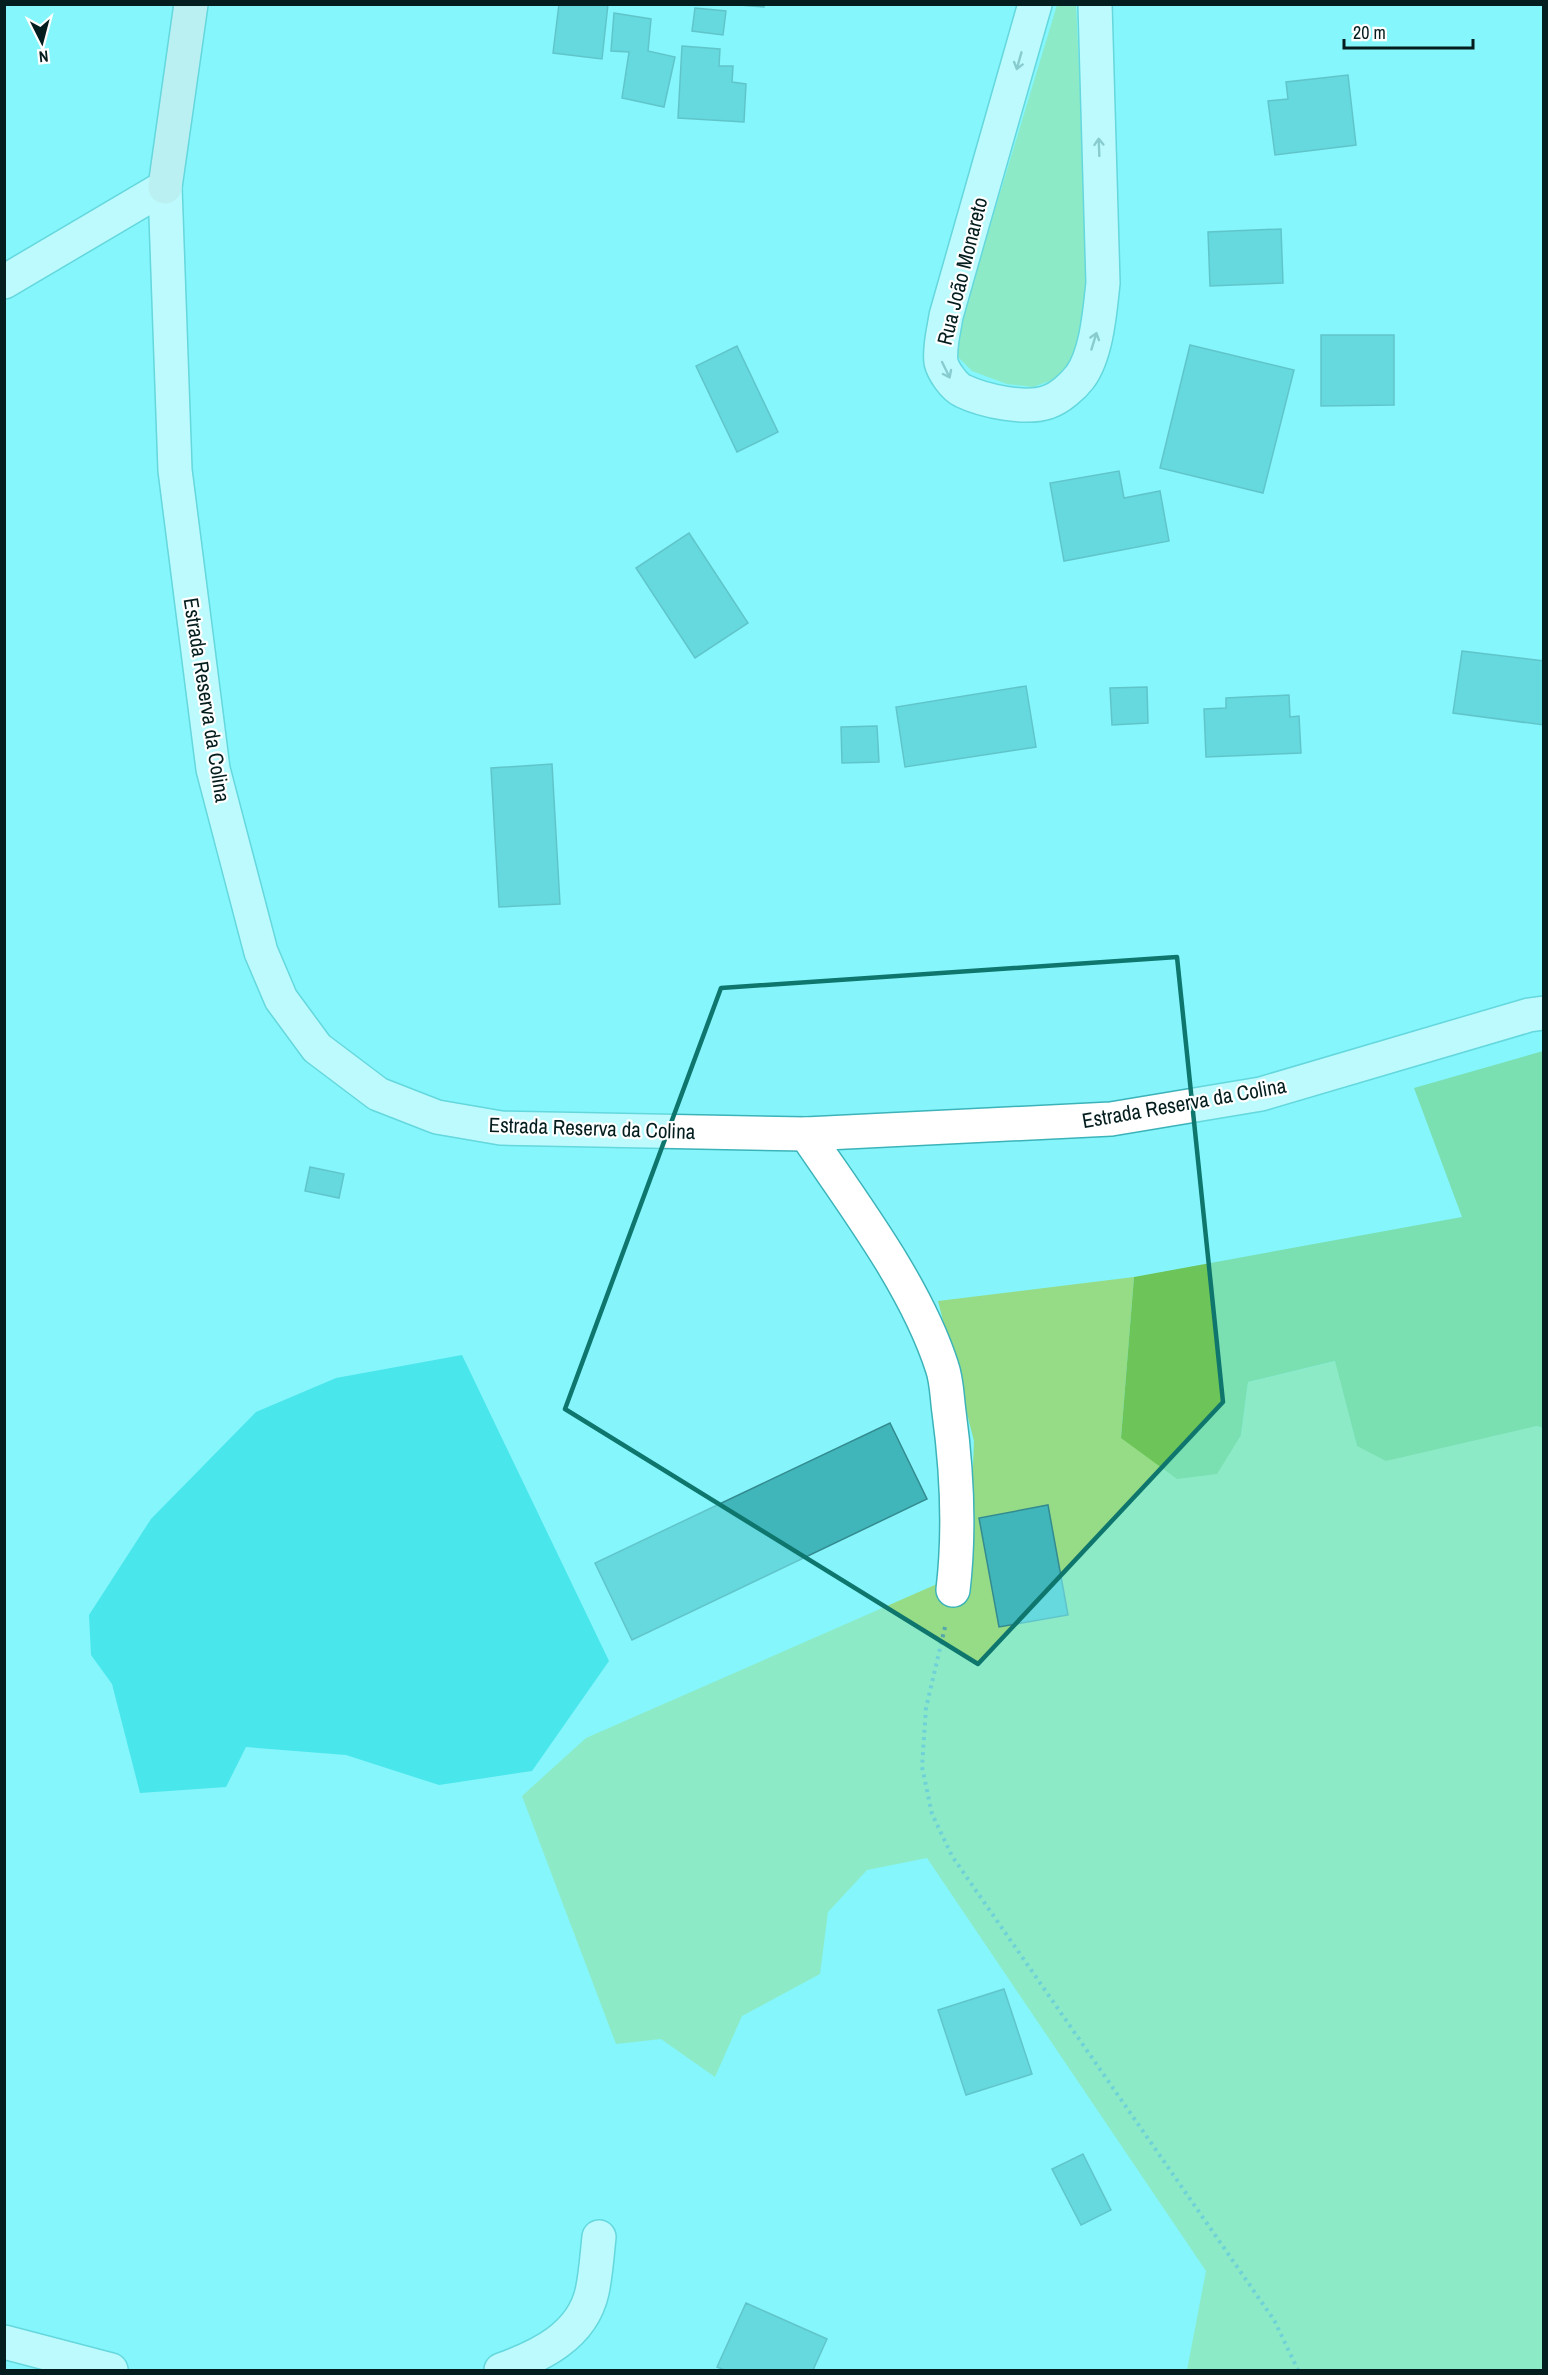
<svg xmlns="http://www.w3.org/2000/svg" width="1548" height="2375" font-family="'Archivo Narrow',sans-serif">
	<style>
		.green { fill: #96dc86 }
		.forest { fill: #6dc458 }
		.water { fill: #00d2da }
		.building { fill: #40b6bb; stroke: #338b90; stroke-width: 1.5 }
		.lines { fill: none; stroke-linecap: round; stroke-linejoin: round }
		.minor-casing { stroke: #3cb3b9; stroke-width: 36 }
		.tertiary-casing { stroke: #3cb3b9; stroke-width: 36 }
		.secondary-casing { stroke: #3cb3b9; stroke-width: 36 }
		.path { stroke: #56a7ab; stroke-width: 4; stroke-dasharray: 3 4.5; stroke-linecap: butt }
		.minor { stroke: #fff; stroke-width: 33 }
		.tertiary { stroke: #fff; stroke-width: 33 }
		.secondary { stroke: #fce8e8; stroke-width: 33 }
		.oneway { stroke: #8e999a }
		.marked { fill: none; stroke: #0f766e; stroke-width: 4.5; stroke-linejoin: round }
		.labels { text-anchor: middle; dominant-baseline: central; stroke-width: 4.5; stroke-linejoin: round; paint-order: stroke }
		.street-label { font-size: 21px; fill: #041d1e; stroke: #fff }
	</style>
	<rect width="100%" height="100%" fill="#85f5fb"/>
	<path class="green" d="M1057 5H1076L1089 275 1083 326 1069 365 1055 379 1033 387 1007 384 972 371 958 357 955 342Z
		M1134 1277 1121 1438 1241 1435 1248 1382 1336 1361 1357 1446 1537 1426 1543 1428V2370H1187L1206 2271 927 1858 867 1870 828 1912 820 1974 742 2016 715 2077 661 2039 616 2044 522 1796 586 1738 969 1570 974 1441 938 1301Z"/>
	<path class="forest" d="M1543 1051V1428L1537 1426 1386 1461 1357 1446 1335 1361 1248 1382 1241 1435 1217 1474 1177 1479 1121 1438 1134 1277 1462 1217 1414 1088Z"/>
	<path class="water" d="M462 1355 609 1661 532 1771 439 1785 346 1755 246 1747 226 1787 140 1793 112 1684 91 1655 89 1615 151 1519 256 1412 336 1378Z"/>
	<path class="building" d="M559 4H608L602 59 553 53Z
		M727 4H764V7Z
		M695 8 726 11 723 35 692 31Z
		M614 13 651 19 648 51 675 57 664 107 622 98 629 52 611 51Z
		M682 46 720 49 719 66H733L732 82 746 84 744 122 678 118Z
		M1348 75 1356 145 1275 155 1268 101 1288 99 1286 82Z
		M1281 229 1283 283 1210 286 1208 232Z
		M1321 335H1394V405L1321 406Z
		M1190 345 1294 370 1263 493 1160 468Z
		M737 346 778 432 737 452 696 366Z
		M1119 471 1124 498 1160 491 1169 541 1064 561 1050 483Z
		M689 533 748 623 695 658 636 568Z
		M1462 651 1544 661V725L1453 713Z
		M1026 686 1036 747 905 767 896 707Z
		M1147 687 1148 723 1112 725 1110 688Z
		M1289 695 1290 717 1299 716 1301 753 1206 757 1204 709 1226 708V698Z
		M877 726 879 762 842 763 841 727Z
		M552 764 560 904 499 907 491 768Z
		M310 1167 344 1174 339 1198 305 1191Z
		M890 1423 927 1499 632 1640 595 1563Z
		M1048 1505 1068 1615 999 1627 979 1518Z
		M1004 1989 1032 2074 966 2095 938 2010Z
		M1083 2154 1111 2210 1081 2225 1052 2169Z
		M746 2303 827 2339 813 2370H725L717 2367Z"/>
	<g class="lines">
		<g class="minor-casing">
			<path id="minor" d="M1035 4 946 316C944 330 939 347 941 362 943 371 954 387 963 391 984 401 1026 410 1048 402 1060 398 1073 386 1080 377 1097 354 1100 310 1103 283L1095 4
				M806 1134C854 1205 916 1286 942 1367 947 1381 947 1398 949 1412 957 1471 960 1531 953 1590
				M4 2342 111 2370
				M501 2370C540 2356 582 2336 592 2292 596 2274 597 2255 599 2237"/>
		</g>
		<g class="tertiary-casing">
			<path id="tertiary" d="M4 282 165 187 175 470 213 769 261 952 281 999 317 1048 378 1094 437 1117 501 1128 806 1134 1111 1119 1261 1094 1529 1015 1544 1013"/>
		</g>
		<g class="secondary-casing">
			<path id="secondary" d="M165 187 191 4"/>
		</g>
		<path class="path" d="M945 1627 926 1708 922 1767 932 1814 952 1856 1274 2320 1298 2370"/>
		<use href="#minor" class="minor"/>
		<use href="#tertiary" class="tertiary"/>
		<use href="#secondary" class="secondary"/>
	</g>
	<defs><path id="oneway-shaft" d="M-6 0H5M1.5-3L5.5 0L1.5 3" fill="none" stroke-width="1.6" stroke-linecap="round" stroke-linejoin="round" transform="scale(1.5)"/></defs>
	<g class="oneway">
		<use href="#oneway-shaft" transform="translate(1019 61) rotate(106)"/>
		<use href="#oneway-shaft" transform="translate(1099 147) rotate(-92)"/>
		<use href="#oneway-shaft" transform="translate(1094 341) rotate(-73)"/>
		<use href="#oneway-shaft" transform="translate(946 370) rotate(64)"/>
	</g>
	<path d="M0 0H1548V2375H0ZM1177 957 1223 1402 978 1664 565 1409 721 988Z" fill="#85f5fb" fill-opacity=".55" fill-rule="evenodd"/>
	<path class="marked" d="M1177 957 1223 1402 978 1664 565 1409 721 988Z"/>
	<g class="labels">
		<g class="street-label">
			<text transform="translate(962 271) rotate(-76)">Rua João Monareto</text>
			<text transform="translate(207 700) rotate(81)">Estrada Reserva da Colina</text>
			<text transform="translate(1184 1103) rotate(-10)">Estrada Reserva da Colina</text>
			<text transform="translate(592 1128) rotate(2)">Estrada Reserva da Colina</text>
		</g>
	</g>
	<rect width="1548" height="2375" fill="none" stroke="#041d1e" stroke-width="12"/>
	<g transform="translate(42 42) rotate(174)" stroke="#ffffff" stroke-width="4.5" paint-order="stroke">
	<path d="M0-4.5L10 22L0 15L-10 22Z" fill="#041d1e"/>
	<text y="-9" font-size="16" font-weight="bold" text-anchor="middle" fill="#041d1e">N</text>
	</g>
	<path d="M1344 39v9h129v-9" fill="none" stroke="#041d1e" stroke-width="3"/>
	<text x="1353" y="39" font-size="18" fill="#041d1e" stroke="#ffffff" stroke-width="4.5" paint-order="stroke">20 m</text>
</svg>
